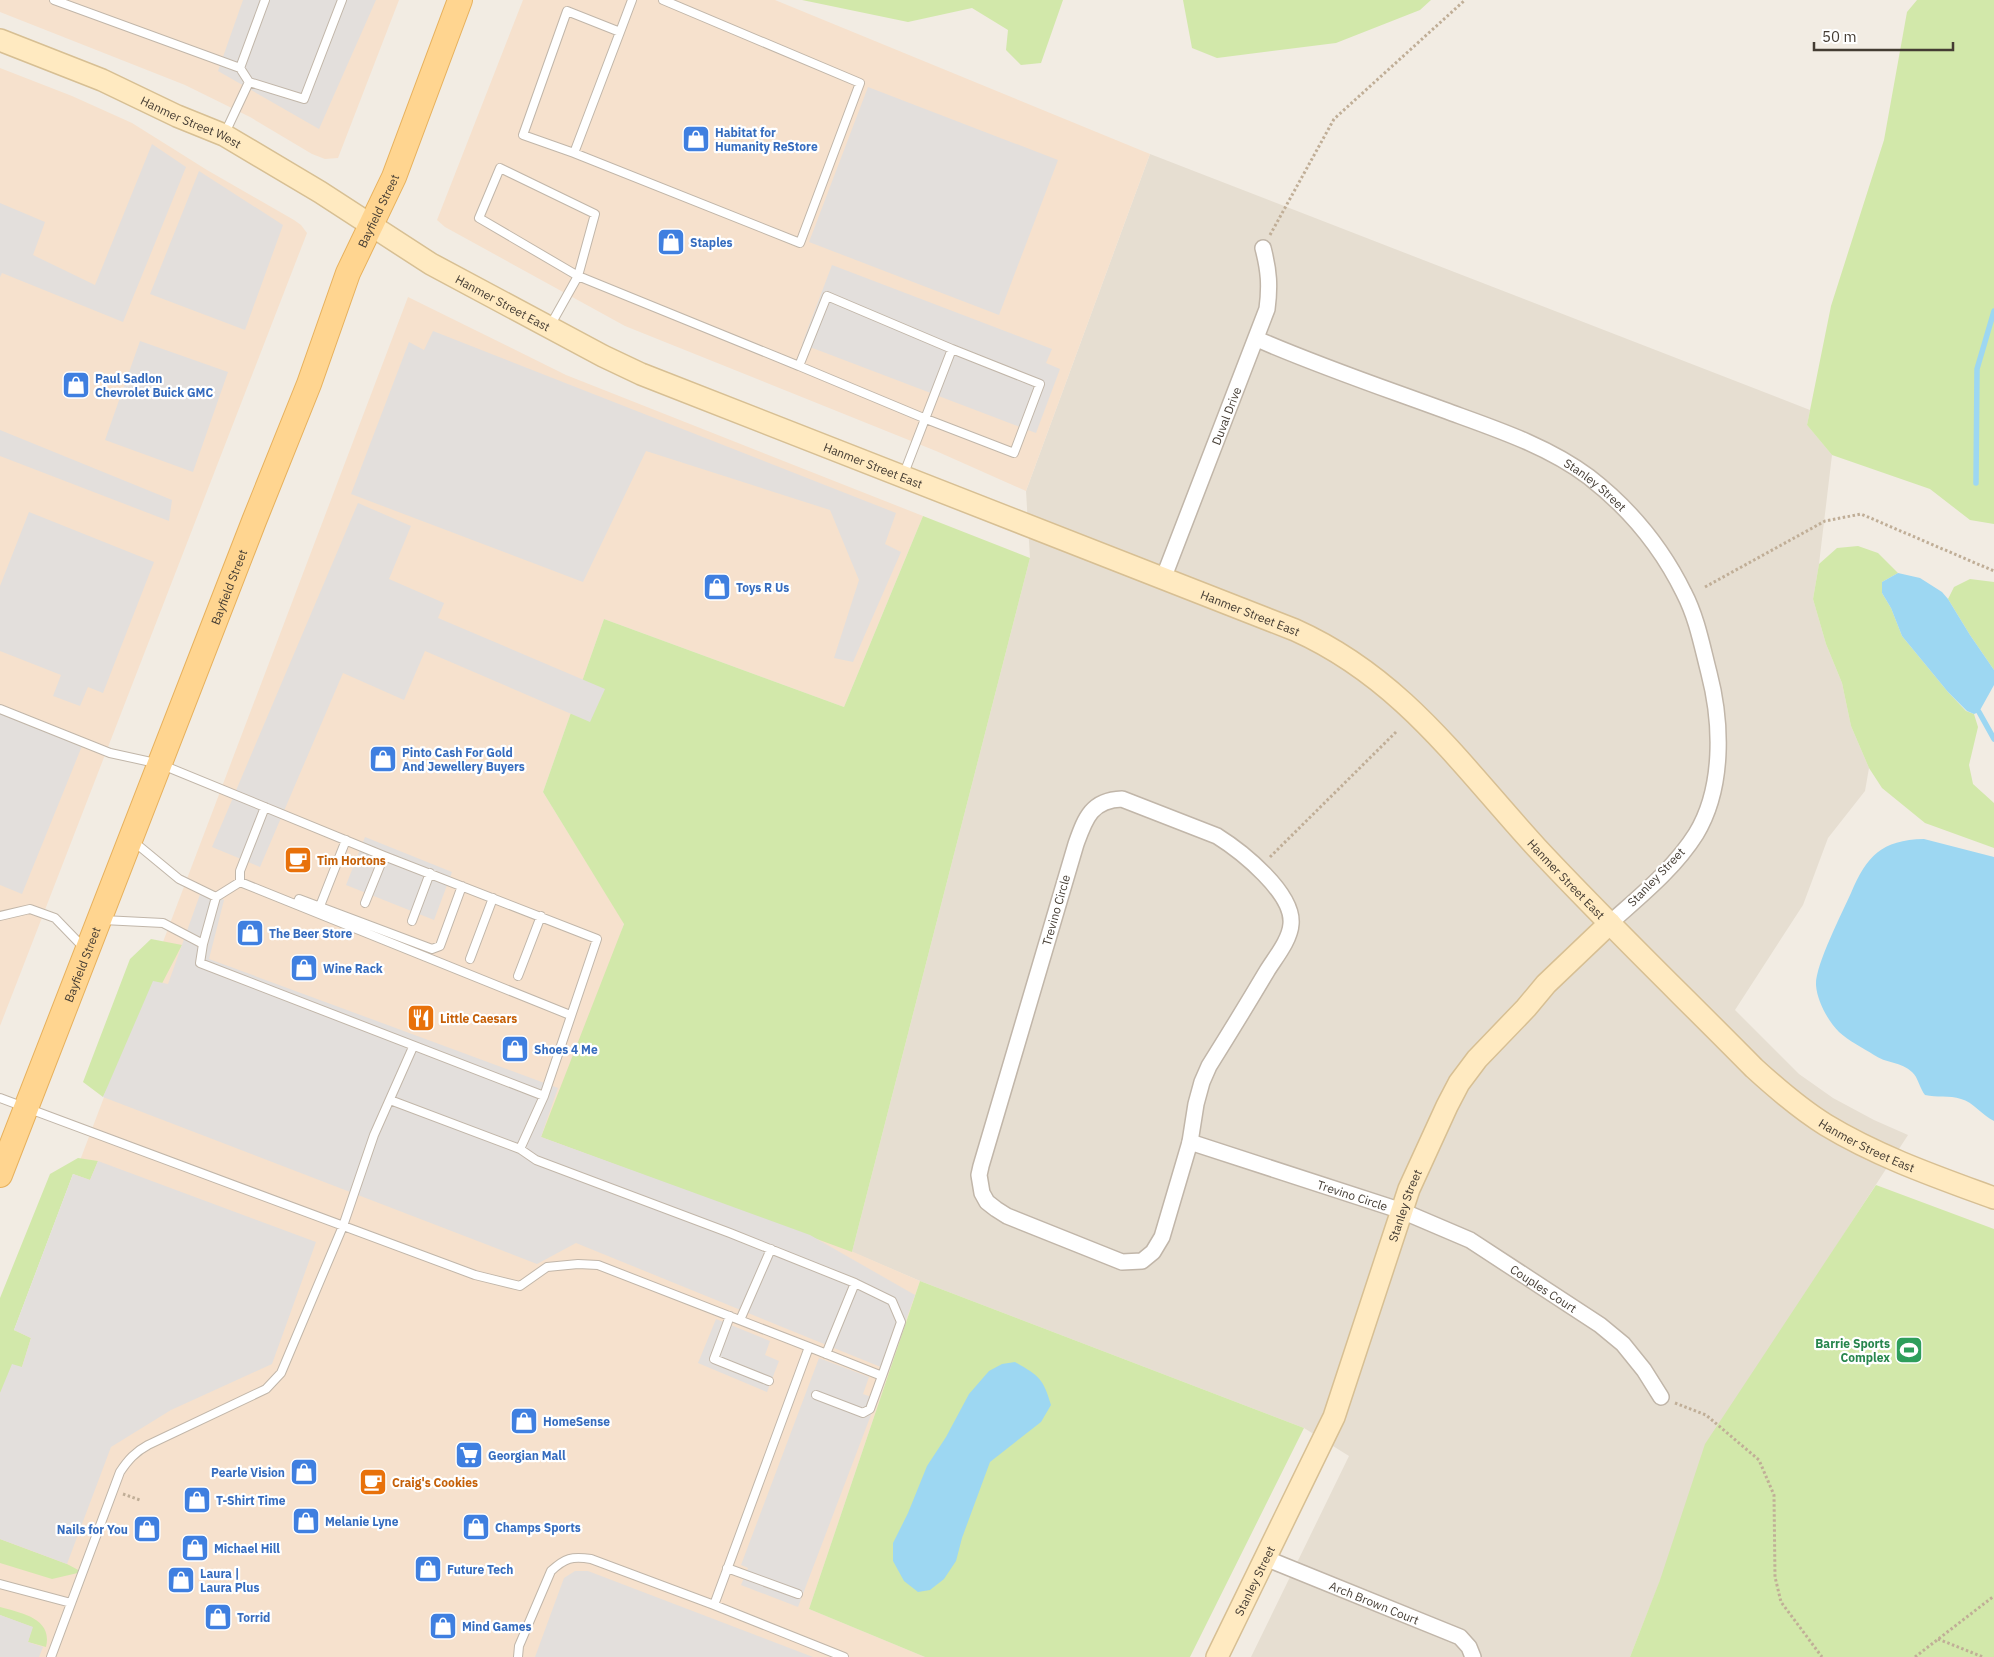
<svg xmlns="http://www.w3.org/2000/svg" width="1994" height="1657" font-family="'IBM Plex Sans',sans-serif">
	<style>
		.residential { fill: #e6ded1 }
		.commercial { fill: #f6e1cd }
		.green { fill: #d2e8aa }
		.parking { fill: #e3dfdc }
		.water { fill: #9dd7f2 }
		.lines { fill: none; stroke-linecap: round; stroke-linejoin: round }
		.stream { stroke: #9dd7f2; stroke-width: 5.5 }
		.lane-casing { stroke: #c1b6a9; stroke-width: 10 }
		.street-casing { stroke: #c1b6a9; stroke-width: 18 }
		.secondary-casing { stroke: #d7bf93; stroke-width: 24 }
		.primary-casing { stroke: #e7b15d; stroke-width: 26 }
		.path { stroke: #c0ae97; stroke-width: 3; stroke-dasharray: 2.5 2.5; stroke-linecap: butt }
		.lane { stroke: #fff; stroke-width: 8 }
		.street { stroke: #fff; stroke-width: 15 }
		.secondary { stroke: #ffeac1; stroke-width: 21 }
		.primary { stroke: #ffd590; stroke-width: 24 }
		.labels { text-anchor: middle; dominant-baseline: central; stroke-width: 4.5; stroke-linejoin: round; paint-order: stroke }
		.street-label { font-size: 12px; fill: #443c33; stroke: #fff }
		.shop-label { font-size: 12px; font-weight: bold; fill: #366cbe; stroke: #fff; text-anchor: start }
		.food-label { font-size: 12px; font-weight: bold; fill: #c56008; stroke: #fff; text-anchor: start }
		.leisure-label { font-size: 12px; font-weight: bold; fill: #27864d; stroke: #fff; text-anchor: end }
	</style>
	<rect width="100%" height="100%" fill="#f2ece3"/>
	<path class="residential" d="M1150 154 1810 410 1807 425 1832 455 1819 564 1813 599 1826 644 1842 683 1851 726 1869 768 1865 791 1828 838 1803 905 1735 1010 1799 1074 1833 1098 1874 1120 1908 1135 1756 1370 1660 1581 1630 1657H1251L1349 1456 1304 1428 920 1281 852 1252 1030 558 1026 491Z"/>
	<path class="commercial" d="M0 0H399L338 158 325 159 312 154 250 117 185 85 0 12Z
		M523 0H775L1150 154 1026 491 936 451 625 326 445 227 437 220Z
		M0 68 72 96 132 123 207 170 294 220 301 225 307 233 0 1026Z
		M408 297 566 375 923 516 844 707 604 619 543 792 624 923 561 1125 920 1281 809 1609 925 1657H0V1371Z"/>
	<path class="green" d="M802 0H1063L1041 63 1021 65 1006 50 1008 30 972 8 908 22Z
		M1183 0H1431L1420 10 1336 43 1217 58 1192 48Z
		M1917 0H1994V524L1970 520 1930 489 1832 455 1807 425 1831 306 1884 140 1907 12Z
		M923 516 1030 558 852 1252 541 1137 624 924 543 792 604 619 844 707Z
		M1858 546 1878 553 1898 573 1882 582V593L1891 608 1902 636 1948 692 1966 711 1974 714 1978 727 1969 765 1973 784 1994 803V848L1925 823 1882 788 1869 768 1851 726 1842 683 1826 644 1813 599 1819 564 1837 548Z
		M1970 579 1994 582V670L1970 635 1948 599 1954 587Z
		M151 939 182 945 103 1097 83 1082 130 959Z
		M78 1158 98 1161 90 1180 73 1174 14 1330 31 1338 22 1367 0 1393V1298L50 1174Z
		M1876 1185 1994 1229V1657H1630L1660 1580 1705 1444Z
		M920 1281 1304 1428 1190 1657H925L809 1609Z
		M0 1539 67 1564 82 1572 52 1579 0 1563Z
		M0 1607C21 1613 53 1618 46 1647L28 1642 32 1627 0 1615Z"/>
	<path class="parking" d="M243 0H376L319 129 218 71Z
		M868 87 1058 160 999 315 809 242Z
		M152 144 186 167 123 322 2 273 0 277V203L45 222 33 255 95 285Z
		M199 171 283 225 245 330 150 294Z
		M832 265 1052 349 1046 363 1060 369 1036 433 802 344Z
		M433 331 896 513 885 544 901 552 853 662 834 658 859 580 830 510 646 451 583 582 351 494 409 342 424 350Z
		M140 341 228 372 193 472 105 440Z
		M0 430 172 500 169 521 0 456Z
		M358 503 411 526 389 579 444 603 438 618 605 689 590 722 425 651 404 700 343 673 260 867 212 847Z
		M29 512 154 562 103 693 88 687 80 706 53 696 61 675 0 651V586Z
		M0 712 82 746 22 894 0 885Z
		M365 837 452 872 434 920 346 885Z
		M203 886 224 900 209 959 558 1088 541 1137 810 1235 915 1295 888 1370 576 1243 537 1264 103 1097 153 981 168 984Z
		M98 1161 316 1242 272 1364 171 1410 111 1447 67 1564 0 1539V1393L12 1364 22 1367 31 1338 14 1330 73 1174 90 1180Z
		M716 1319 770 1341 765 1355 779 1361 767 1392 698 1363Z
		M819 1358 869 1377 863 1394 877 1399 798 1607 741 1585 748 1568 741 1565Z
		M575 1571H588L813 1657H535L564 1578Z
		M0 1615 33 1627 28 1642 43 1647 39 1657H0Z"/>
	<path class="water" d="M1898 573 1920 578 1942 592 1948 599 1970 635 1994 670V685L1979 712 1974 714 1967 711 1948 692 1902 636 1891 608 1882 593V582Z
		M1924 839 1994 857V1121C1982 1115 1973 1102 1961 1099 1949 1095 1937 1098 1925 1095 1920 1089 1918 1077 1912 1072 1902 1062 1885 1063 1874 1055 1863 1048 1849 1041 1839 1032 1828 1021 1817 1001 1816 985 1815 966 1842 913 1851 893 1867 856 1881 840 1924 839Z
		M1015 1362C1039 1376 1043 1378 1051 1405L1041 1422 990 1462 962 1538 956 1561 944 1579 930 1590 918 1592 904 1581 893 1561V1543L908 1513 927 1466 946 1437 969 1394 989 1371 1002 1364Z"/>
	<g class="lines">
		<path class="stream" d="M1976 483 1977 369 1994 311
			M1979 712 1994 739"/>
		<g class="lane-casing">
			<path id="lane" d="M54 0 240 68 249 82 225 133
				M632 0 620 32 567 11 523 135 574 153 800 243 860 83 663 0
				M240 68 265 0
				M249 82 304 99 342 0
				M574 153 620 32
				M550 326 578 276 595 214 500 168 479 218 578 276 799 366
				M903 476 952 349 1040 384 1014 453 926 419 799 366 827 296 952 349
				M0 709 110 753 160 764 384 856 597 939 544 1096 200 963 203 944 216 897 240 882 570 1015
				M133 841 179 879 216 897
				M240 882V871L265 807
				M365 903 384 856
				M297 905 299 899 432 949 440 946 462 886
				M320 906 346 840
				M0 916 30 909 55 918 85 949
				M103 920 163 923 203 944
				M412 921 430 873
				M470 959 493 898
				M518 976 541 916
				M0 1098 475 1275 520 1286 547 1267 578 1264 598 1265 809 1347 714 1605
				M390 1100 520 1149 536 1160 730 1233 855 1283 892 1301 901 1322 882 1376 809 1347
				M520 1149 544 1096
				M730 1316 714 1359 769 1381
				M740 1320 771 1249
				M826 1354 855 1283
				M816 1395 863 1413 870 1409 882 1376
				M727 1568 798 1594
				M0 1584 71 1603
				M51 1657 120 1472C128 1460 135 1452 148 1445L266 1389 281 1373 343 1226 374 1135 413 1047
				M518 1657 519 1646 551 1571C565 1558 572 1556 591 1559L714 1605 844 1657"/>
		</g>
		<g class="street-casing">
			<g id="street">
				<path id="s1" d="M1257 339C1321 367 1387 389 1452 413 1499 430 1549 447 1589 477 1629 508 1662 548 1684 593 1697 618 1702 646 1709 673 1722 723 1724 788 1696 834 1674 869 1640 896 1610 923"/>
				<path id="s2" d="M1163 579 1267 309C1270 286 1269 271 1263 248"/>
				<path d="M1122 799 1217 836C1241 851 1294 893 1291 924 1290 940 1275 958 1267 971 1248 1003 1229 1034 1209 1066L1202 1082 1196 1104 1190 1142 1162 1237 1153 1252 1142 1261 1122 1262 1007 1216 996 1209 987 1202 982 1193 979 1175 981 1166 1076 844C1085 819 1091 800 1122 799Z"/>
				<path id="s3" d="M1190 1142 1402 1211 1470 1240 1600 1325 1623 1344 1644 1370 1661 1397"/>
				<path id="s4" d="M1265 1558 1460 1637 1469 1647 1473 1657"/>
			</g>
		</g>
		<g class="secondary-casing">
			<g id="secondary">
				<path id="s5" d="M0 40 102 80 177 116 224 135 320 192 431 264 603 356 641 374 1295 630C1402 678 1460 764 1537 848 1607 923 1682 995 1754 1068 1777 1089 1800 1109 1826 1125 1879 1157 1937 1177 1994 1198"/>
				<path id="s6" d="M1217 1657 1334 1417 1409 1189 1447 1106 1459 1083 1477 1059 1526 1008 1546 984 1610 923"/>
			</g>
		</g>
		<g class="primary-casing">
			<g id="primary">
				<path id="s7" d="M0 1175 254 521 309 384 348 273 394 177 460 0"/>
			</g>
		</g>
		<path class="path" d="M1270 235 1334 119 1465 0
			M1705 587 1825 521 1861 514 1994 571
			M1270 857 1396 732
			M1675 1403 1706 1415 1759 1460 1774 1495 1775 1577 1781 1602 1822 1657
			M123 1494 140 1500
			M1938 1639 1983 1657
			M1915 1657 1994 1596"/>
		<use href="#lane" class="lane"/>
		<use href="#street" class="street"/>
		<use href="#secondary" class="secondary"/>
		<use href="#primary" class="primary"/>
	</g>
	<defs>
		<g id="shop-square" transform="scale(1.4375)"><rect x="-9" y="-9" width="18" height="18" rx="4" fill="#3f7fe0" stroke="#fff"/><path d="M-5-2.5h2.3a2.7 3.5 0 0 1 5.4 0H5L5.5 6h-11ZM-1.5-2.5h3a1.5 2.3 0 0 0-3 0Z" fill="#fff"/></g>
		<g id="cafe-square" transform="scale(1.4375)"><rect x="-9" y="-9" width="18" height="18" rx="4" fill="#e8710a" stroke="#fff"/><path d="M-5.5-4.5H6V0H3Q3 3.5 0 3.5H-2.5Q-5.5 3.5-5.5 0ZM3-3.2v2h1.7v-2ZM-6 4.5H4V6H-6Z" fill="#fff"/></g>
		<g id="restaurant-square" transform="scale(1.4375)"><rect x="-9" y="-9" width="18" height="18" rx="4" fill="#e8710a" stroke="#fff"/><path d="M-5-6h1v4h1v-4h1v4h1v-4h1v5L-1.5 .5V6h-2V.5L-5-1ZM5-6V6H3V1.5H1.5Q1.5-4 5-6Z" fill="#fff"/></g>
		<g id="stadium-square" transform="scale(1.4375)"><rect x="-9" y="-9" width="18" height="18" rx="4" fill="#2e9e5b" stroke="#fff"/><path d="M0-5a6.5 5 0 1 0 0 10a6.5 5 0 1 0 0-10ZM-3.5-1.8h7v3.6h-7Z" fill="#fff"/></g>
		<g id="supermarket-square" transform="scale(1.4375)"><rect x="-9" y="-9" width="18" height="18" rx="4" fill="#3f7fe0" stroke="#fff"/><path d="M-6-5.5h2.5l.6 2H6L4.5 2H-2.5L-4.4-4H-6ZM-1.5 3.2a1.3 1.3 0 1 0 .1 0ZM3 3.2a1.3 1.3 0 1 0 .1 0Z" fill="#fff"/></g>
	</defs>
	<g fill-rule="evenodd">
		<use href="#shop-square" x="696" y="139"/>
		<use href="#shop-square" x="671" y="242"/>
		<use href="#shop-square" x="76" y="385"/>
		<use href="#shop-square" x="717" y="587"/>
		<use href="#shop-square" x="383" y="759"/>
		<use href="#cafe-square" x="298" y="860"/>
		<use href="#shop-square" x="250" y="933"/>
		<use href="#shop-square" x="304" y="968"/>
		<use href="#restaurant-square" x="421" y="1018"/>
		<use href="#shop-square" x="515" y="1049"/>
		<use href="#stadium-square" x="1909" y="1350"/>
		<use href="#shop-square" x="524" y="1421"/>
		<use href="#supermarket-square" x="469" y="1455"/>
		<use href="#shop-square" x="304" y="1472"/>
		<use href="#cafe-square" x="373" y="1482"/>
		<use href="#shop-square" x="197" y="1500"/>
		<use href="#shop-square" x="306" y="1521"/>
		<use href="#shop-square" x="476" y="1527"/>
		<use href="#shop-square" x="147" y="1529"/>
		<use href="#shop-square" x="195" y="1548"/>
		<use href="#shop-square" x="428" y="1569"/>
		<use href="#shop-square" x="181" y="1580"/>
		<use href="#shop-square" x="218" y="1617"/>
		<use href="#shop-square" x="443" y="1626"/>
	</g>
	<g class="labels">
		<g class="street-label">
			<text stroke="none"><textPath href="#s5" startOffset="208">Hanmer Street West</textPath></text>
			<text stroke="none"><textPath href="#s7" startOffset="1036">Bayfield Street</textPath></text>
			<text stroke="none"><textPath href="#s5" startOffset="569">Hanmer Street East</textPath></text>
			<text stroke="none"><textPath href="#s2" startOffset="175">Duval Drive</textPath></text>
			<text stroke="none"><textPath href="#s5" startOffset="974">Hanmer Street East</textPath></text>
			<text stroke="none"><textPath href="#s1" startOffset="370">Stanley Street</textPath></text>
			<text stroke="none"><textPath href="#s7" startOffset="631">Bayfield Street</textPath></text>
			<text stroke="none"><textPath href="#s5" startOffset="1379">Hanmer Street East</textPath></text>
			<text transform="translate(1656 877) rotate(-46)">Stanley Street</text>
			<text stroke="none"><textPath href="#s5" startOffset="1798">Hanmer Street East</textPath></text>
			<text transform="translate(1056 910) rotate(-74)">Trevino Circle</text>
			<text stroke="none"><textPath href="#s7" startOffset="226">Bayfield Street</textPath></text>
			<text stroke="none"><textPath href="#s5" startOffset="2202">Hanmer Street East</textPath></text>
			<text stroke="none"><textPath href="#s3" startOffset="171">Trevino Circle</textPath></text>
			<text stroke="none"><textPath href="#s6" startOffset="490">Stanley Street</textPath></text>
			<text stroke="none"><textPath href="#s3" startOffset="385">Couples Court</textPath></text>
			<text stroke="none"><textPath href="#s6" startOffset="85">Stanley Street</textPath></text>
			<text stroke="none"><textPath href="#s4" startOffset="118">Arch Brown Court</textPath></text>
		</g>
		<g class="shop-label">
			<text x="715" y="132">Habitat for<tspan x="715" dy="14">Humanity ReStore</tspan></text>
			<text x="690" y="242">Staples</text>
			<text x="95" y="378">Paul Sadlon<tspan x="95" dy="14">Chevrolet Buick GMC</tspan></text>
			<text x="736" y="587">Toys R Us</text>
			<text x="402" y="752">Pinto Cash For Gold<tspan x="402" dy="14">And Jewellery Buyers</tspan></text>
			<text x="269" y="933">The Beer Store</text>
			<text x="323" y="968">Wine Rack</text>
			<text x="534" y="1049">Shoes 4 Me</text>
			<text x="543" y="1421">HomeSense</text>
			<text x="488" y="1455">Georgian Mall</text>
			<text x="285" y="1472" text-anchor="end">Pearle Vision</text>
			<text x="216" y="1500">T-Shirt Time</text>
			<text x="325" y="1521">Melanie Lyne</text>
			<text x="495" y="1527">Champs Sports</text>
			<text x="128" y="1529" text-anchor="end">Nails for You</text>
			<text x="214" y="1548">Michael Hill</text>
			<text x="447" y="1569">Future Tech</text>
			<text x="200" y="1573">Laura |<tspan x="200" dy="14">Laura Plus</tspan></text>
			<text x="237" y="1617">Torrid</text>
			<text x="462" y="1626">Mind Games</text>
		</g>
		<g class="food-label">
			<text x="317" y="860">Tim Hortons</text>
			<text x="440" y="1018">Little Caesars</text>
			<text x="392" y="1482">Craig's Cookies</text>
		</g>
		<g class="leisure-label">
			<text x="1890" y="1343">Barrie Sports<tspan x="1890" dy="14">Complex</tspan></text>
		</g>
	</g>
	<path d="M1814 42v8h139v-8" fill="none" stroke="#443c33" stroke-width="2.5"/>
	<text x="1822" y="42" font-size="15" fill="#443c33" stroke="#ffffff" stroke-width="4" paint-order="stroke">50 m</text>
</svg>
